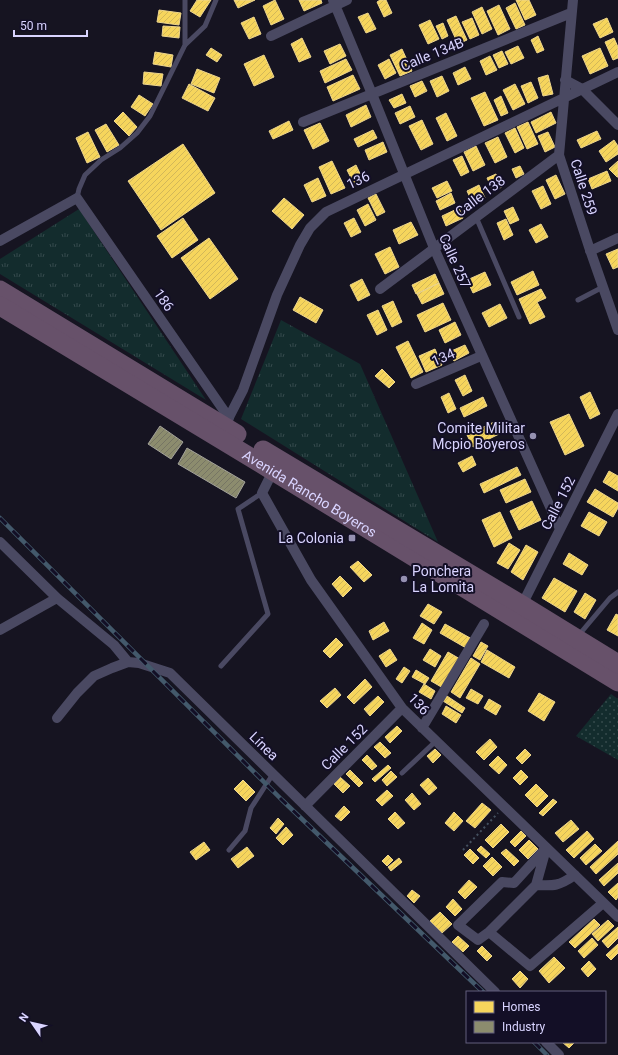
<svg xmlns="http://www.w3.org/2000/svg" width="618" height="1055" font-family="Roboto,sans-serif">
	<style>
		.grass { fill: url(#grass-tufts) }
		.garden { fill: url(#garden-dots) }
		.homes { fill: url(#homes-hatch); stroke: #edd58d }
		.industry { fill: url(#industry-hatch); stroke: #a3a29a }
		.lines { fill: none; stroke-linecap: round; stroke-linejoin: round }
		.path { stroke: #44505f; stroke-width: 2; stroke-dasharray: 2 3; stroke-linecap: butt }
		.lane { stroke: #4a4962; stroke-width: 5 }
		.street { stroke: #4a4962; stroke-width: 10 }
		.highway { stroke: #67516a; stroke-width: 19 }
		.rail-casing { stroke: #43596b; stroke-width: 4.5 }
		.rail { stroke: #130f26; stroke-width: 3; stroke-dasharray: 9; stroke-linecap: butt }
		.poi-dot { fill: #9591b1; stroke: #130f26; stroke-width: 1.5 }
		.labels { text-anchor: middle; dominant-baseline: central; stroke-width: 4; stroke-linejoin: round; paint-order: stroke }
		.street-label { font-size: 14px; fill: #d9d4ff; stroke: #130f26 }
		.poi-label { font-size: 14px; fill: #d9d4ff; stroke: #130f26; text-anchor: end }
	</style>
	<defs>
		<pattern id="grass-tufts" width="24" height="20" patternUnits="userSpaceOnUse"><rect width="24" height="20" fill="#132c2d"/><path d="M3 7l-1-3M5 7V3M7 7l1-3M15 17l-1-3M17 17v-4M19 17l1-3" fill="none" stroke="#354a4c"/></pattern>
		<pattern id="garden-dots" width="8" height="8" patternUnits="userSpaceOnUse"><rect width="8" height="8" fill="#132c2d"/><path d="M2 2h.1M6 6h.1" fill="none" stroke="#354a4c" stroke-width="1.8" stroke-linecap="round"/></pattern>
		<pattern id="homes-hatch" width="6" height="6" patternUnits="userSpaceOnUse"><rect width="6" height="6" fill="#f6d55c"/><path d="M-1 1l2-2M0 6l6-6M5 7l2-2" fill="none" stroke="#d2b759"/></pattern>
		<pattern id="industry-hatch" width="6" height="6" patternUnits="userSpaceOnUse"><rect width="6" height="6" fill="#8c8c6e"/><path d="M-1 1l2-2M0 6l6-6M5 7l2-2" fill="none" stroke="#767564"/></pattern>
	</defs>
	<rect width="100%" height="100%" fill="#161421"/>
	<path class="grass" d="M79 209 206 400 0 274V259Z
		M281 320 360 364 438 542 241 419Z"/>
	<path class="garden" d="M611 694 618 699V760L576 736Z"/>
	<path class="homes" d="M197 0H211L200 17 190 11Z
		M234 0H255L238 8Z
		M275 0 284 19 271 25 263 6Z
		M299 0H321L322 3 304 11Z
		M380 0H386L392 13 384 17 377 2Z
		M516 0H529L536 15 525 20Z
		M515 3 525 25 516 29 506 8Z
		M499 5 510 29 498 35 487 11Z
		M482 7 492 29 482 34 472 12Z
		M159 10 181 13 179 25 157 22Z
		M368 13 376 29 366 33 358 17Z
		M456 16 467 40 458 44 447 20Z
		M254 17 261 34 249 39 241 23Z
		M472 18 479 35 470 39 462 22Z
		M607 18 613 32 600 38 593 24Z
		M430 20 439 39 428 44 419 25Z
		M443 23 448 36 442 39 436 26Z
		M163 26 180 27 179 38 162 36Z
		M538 36 544 50 537 53 531 40Z
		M302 38 311 57 299 62 291 44Z
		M614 38 618 47V58L613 60 605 42Z
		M340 44 346 56 330 64 324 51Z
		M518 46 524 58 511 64 505 52Z
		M211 48 222 55 217 62 206 55Z
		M600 48 608 66 590 74 582 56Z
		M402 49 412 71 400 76 390 55Z
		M502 51 508 64 499 68 493 55Z
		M155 52 173 55 171 67 153 64Z
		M264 55 274 77 254 86 244 64Z
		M490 56 497 70 486 75 480 61Z
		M346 59 352 70 325 83 320 71Z
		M389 59 396 73 385 79 378 65Z
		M465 67 471 79 458 85 453 73Z
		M197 69 220 78 214 93 191 84Z
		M144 72 163 74 161 86 143 84Z
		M353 75 360 89 333 101 327 87Z
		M548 75 553 94 543 96 538 78Z
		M442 76 449 91 437 97 430 81Z
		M422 81 427 91 415 97 410 86Z
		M531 82 538 98 528 103 521 86Z
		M189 84 215 98 208 111 182 98Z
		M515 84 525 104 513 110 503 90Z
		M485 92 498 120 484 126 471 98Z
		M402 94 406 103 394 108 389 100Z
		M139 95 153 104 145 116 131 107Z
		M501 96 508 113 501 116 494 100Z
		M366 105 371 117 351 127 346 115Z
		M410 106 415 117 400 124 395 113Z
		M123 112 137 127 129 136 114 121Z
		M551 112 556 123 536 133 531 122Z
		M446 113 457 136 447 141 436 118Z
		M422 120 433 144 421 150 409 126Z
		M289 121 293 130 273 139 269 131Z
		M528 122 538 144 527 149 517 127Z
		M320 123 329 141 313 149 304 130Z
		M106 124 119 145 107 152 95 130Z
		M515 128 524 148 515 153 505 133Z
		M373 130 377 138 358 147 354 139Z
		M597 131 601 139 581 148 577 140Z
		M88 132 100 157 87 163 76 138Z
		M548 132 555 147 545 152 538 136Z
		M498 137 507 157 495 163 485 143Z
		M614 140 618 146V154L606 162 599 151Z
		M383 142 387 152 369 160 365 150Z
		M183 144 215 193 161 230 128 181Z
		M476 146 485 165 473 171 464 152Z
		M462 156 469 172 461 176 453 160Z
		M332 161 345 188 331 194 319 167Z
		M618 161V177H617L609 169Z
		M356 165 364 182 355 186 347 170Z
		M520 166 524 174 516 178 512 169Z
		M607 171 611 181 592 189 588 179Z
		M496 174 502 187 493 191 487 178Z
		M556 175 565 194 555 199 546 180Z
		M318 178 326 196 312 202 304 185Z
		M447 181 452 191 437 198 432 188Z
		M479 185 485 198 473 204 467 191Z
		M543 186 551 204 541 209 532 191Z
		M451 193 455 203 440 210 436 201Z
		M376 194 385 212 377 216 368 198Z
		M284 198 304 215 292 229 272 211Z
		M368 204 376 220 365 226 357 210Z
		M513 207 519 220 510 224 504 211Z
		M459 208 463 218 446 226 442 216Z
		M183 218 198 240 172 258 157 236Z
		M354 218 361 232 351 237 344 223Z
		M506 219 513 235 504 240 497 223Z
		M411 222 418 235 399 244 393 230Z
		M541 224 548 237 536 243 529 230Z
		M209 238 238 279 210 299 181 258Z
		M390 247 399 267 385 274 375 254Z
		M618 249V267L613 269 606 254Z
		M533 271 539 285 517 295 511 282Z
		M485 272 491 285 473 293 467 280Z
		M435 274 439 283 416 294 412 285Z
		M362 279 370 295 358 301 350 285Z
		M439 283 444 294 422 304 417 294Z
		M541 289 546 298 537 302 545 317 530 324 519 299Z
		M300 297 323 310 316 323 293 310Z
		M393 301 402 322 392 327 382 306Z
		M443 303 451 320 425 332 417 315Z
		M500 304 507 318 489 327 482 313Z
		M378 310 387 330 377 335 367 315Z
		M455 322 461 335 445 343 439 330Z
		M408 341 423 372 411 378 396 347Z
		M465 345 469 353 454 361 449 352Z
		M435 349 442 365 426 372 419 356Z
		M382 369 395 382 389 388 375 376Z
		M465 375 472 391 463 396 455 380Z
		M590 392 600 414 590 419 580 397Z
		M449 393 456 409 448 413 441 397Z
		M483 397 487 406 464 417 460 408Z
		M569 414 584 446 565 455 550 422Z
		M496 421 501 433 473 447 467 435Z
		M472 456 476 465 463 472 458 463Z
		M517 467 521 475 484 493 480 484Z
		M609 471 618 476V491L603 482Z
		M525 479 531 492 506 503 500 490Z
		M595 489 618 503V508L613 517 587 502Z
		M532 501 541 520 519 530 510 511Z
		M500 512 512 538 494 547 482 520Z
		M589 512 607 522 599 536 581 526Z
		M509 543 520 550 508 569 497 563Z
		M526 545 538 552 523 580 511 572Z
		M569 553 588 565 582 575 563 564Z
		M358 561 372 575 364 582 350 567Z
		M340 576 352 588 343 597 332 584Z
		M554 578 577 591 565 612 542 598Z
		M585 593 596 600 585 619 574 612Z
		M428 604 442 612 434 624 420 616Z
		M616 614 618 615V636L607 630Z
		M384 622 389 631 373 640 369 631Z
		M422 623 432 630 424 644 413 638Z
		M445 624 472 639 466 648 440 633Z
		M336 638 343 645 330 658 323 651Z
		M481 642 488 646 480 660 473 656Z
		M390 649 397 660 386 667 379 656Z
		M430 649 441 656 435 667 423 660Z
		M487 650 515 667 509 678 481 662Z
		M448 652 460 659 443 688 431 681Z
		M471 658 480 664 460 698 451 692Z
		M404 667 410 671 402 683 396 679Z
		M416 670 429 678 425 684 412 677Z
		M365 679 372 687 354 704 347 697Z
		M424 684 435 691 431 699 419 692Z
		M335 688 341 695 327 708 320 701Z
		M471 689 483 696 478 704 466 698Z
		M539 693 555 702 544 721 528 711Z
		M378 696 384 702 370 716 364 709Z
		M447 696 465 708 462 713 443 701Z
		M489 699 501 706 496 715 484 708Z
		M446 706 461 715 456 723 442 714Z
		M397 726 402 731 390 743 385 737Z
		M490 739 497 747 484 760 476 752Z
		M380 742 391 753 385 758 374 747Z
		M435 749 441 755 433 763 427 756Z
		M525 749 531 755 522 764 516 758Z
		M367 755 377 766 372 770 362 760Z
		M498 756 507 765 499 774 489 765Z
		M388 765 391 768 375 782 372 779Z
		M350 770 363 783 359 787 346 774Z
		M521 770 528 777 520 785 513 778Z
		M391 771 397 777 387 786 382 780Z
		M340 777 350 786 343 793 334 784Z
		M428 778 437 788 429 795 420 785Z
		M243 780 255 792 246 801 234 789Z
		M536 784 548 796 537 807 525 795Z
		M387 790 393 796 382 806 376 800Z
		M412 793 421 804 414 810 405 800Z
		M553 799 557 802 543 816 539 813Z
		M482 803 491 810 475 828 466 821Z
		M344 806 350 812 341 821 335 816Z
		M395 812 405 823 398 829 388 819Z
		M454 812 463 821 454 831 445 823Z
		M278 818 284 824 276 834 270 828Z
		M571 820 579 829 563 842 555 833Z
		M501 824 509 832 493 848 485 840Z
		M286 827 293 835 283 845 276 838Z
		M521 831 526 836 515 847 510 842Z
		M587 831 594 839 574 858 566 850Z
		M529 840 538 849 528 859 519 850Z
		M618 841V854L596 874 590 867Z
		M204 842 210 850 196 860 190 852Z
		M595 844 602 851 586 865 580 858Z
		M481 846 490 854 486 858 477 850Z
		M247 847 254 856 238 868 231 859Z
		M470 849 479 858 473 864 464 855Z
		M506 849 519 861 514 866 501 853Z
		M388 855 393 860 387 866 382 861Z
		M492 857 502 867 493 876 483 866Z
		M399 858 402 862 391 871 388 867Z
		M618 863V873L604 886 599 880Z
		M469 880 477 887 465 899 458 892Z
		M618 883V897L616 900 608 892Z
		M412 890 420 896 414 903 407 896Z
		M453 899 462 909 455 916 446 907Z
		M440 912 452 924 442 933 430 921Z
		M594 919 600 925 575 948 569 942Z
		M608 920 614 926 598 941 592 934Z
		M618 927V938L608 948 602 941Z
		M458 936 469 946 463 952 452 942Z
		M592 938 598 945 584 958 578 951Z
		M618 944V953L611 960 606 955Z
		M482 946 492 956 487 961 477 951Z
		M554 957 565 968 549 983 539 971Z
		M589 961 596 969 588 977 581 969Z
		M520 971 528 979 520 988 512 979Z
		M562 1042H575L569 1048Z"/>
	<path class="industry" d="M160 426 183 442 171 459 148 444Z
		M187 448 245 482 236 498 178 464Z"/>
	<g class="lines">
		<path class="path" d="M463 850 498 813"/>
		<path class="lane" d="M185 45V0
			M77 198 79 189 85 175 101 160 120 148 137 133 150 116 185 45 205 26 216 0
			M476 217 519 317
			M578 300 603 287
			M578 636 610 598 618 592
			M221 666 268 614 238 509 262 493
			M402 773 436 741
			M229 850 245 831 251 808 273 774"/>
		<path class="street" d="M333 0 372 94 434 248 560 529
			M573 0 559 155 589 247 618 330
			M271 36 347 0
			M565 80 582 89 618 125
			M303 122 571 13
			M0 241 77 198 229 418
			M590 251 618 238
			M380 289 559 155
			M416 384 481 356
			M224 427 243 390 277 295 300 245 310 228 326 212 618 72
			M273 471 262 493 311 580 402 708 618 917
			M0 542 57 598 114 645 128 662
			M522 605 618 414
			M0 630 57 598
			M57 718 77 693 94 676 112 668 128 662 139 663 170 673 495 992
			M422 728 484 624
			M305 806 402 708
			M546 848 514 883 502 882 458 925 478 940 489 932 530 966 603 903
			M546 849 536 885C554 886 559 886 575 875
			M489 932 536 885
			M546 1042 559 1055"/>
		<g class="highway">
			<path d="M0 290 237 434"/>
			<path id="s1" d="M0 306 273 471 618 682"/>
			<path d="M263 450 522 605 618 664"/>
		</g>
		<g class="rail-casing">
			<path id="rail" d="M0 518 282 800 483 992
				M534 1042 547 1055"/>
		</g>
		<use href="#rail" class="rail"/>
	</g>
	<g class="poi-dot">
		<circle cx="533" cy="436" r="4"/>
		<rect x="348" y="534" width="8" height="8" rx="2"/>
		<circle cx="404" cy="579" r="4"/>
	</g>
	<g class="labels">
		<g class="street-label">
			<text transform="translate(432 54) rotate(-22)">Calle 134B</text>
			<text transform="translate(358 180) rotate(-25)">136</text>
			<text transform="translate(584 187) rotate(72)">Calle 259</text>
			<text transform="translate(480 196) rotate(-37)">Calle 138</text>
			<text transform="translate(455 261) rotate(66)">Calle 257</text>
			<text transform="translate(164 300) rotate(55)">186</text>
			<text transform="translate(443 357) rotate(-24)">134</text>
			<text stroke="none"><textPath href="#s1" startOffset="362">Avenida Rancho Boyeros</textPath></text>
			<text transform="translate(558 503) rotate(-63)">Calle 152</text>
			<text transform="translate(419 704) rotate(47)">136</text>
			<text transform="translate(264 746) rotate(44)">Línea</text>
			<text transform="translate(344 747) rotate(-45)">Calle 152</text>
		</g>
		<g class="poi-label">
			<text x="525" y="428">Comite Militar<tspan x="525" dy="16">Mcpio Boyeros</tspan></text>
			<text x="344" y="538">La Colonia</text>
			<text x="412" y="571" text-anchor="start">Ponchera<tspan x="412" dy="16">La Lomita</tspan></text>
		</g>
	</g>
	<rect x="466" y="991" width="140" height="52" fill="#130f26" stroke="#625e7d"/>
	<rect x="474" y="1001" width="20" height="12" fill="#f6d55c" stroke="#625e7d"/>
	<text x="502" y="1011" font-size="12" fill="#d9d4ff">Homes</text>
	<rect x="474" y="1021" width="20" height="12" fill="#8c8c6e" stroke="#625e7d"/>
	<text x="502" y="1031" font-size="12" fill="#d9d4ff">Industry</text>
	<g transform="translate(32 1023) rotate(304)" stroke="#130f26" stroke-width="3" paint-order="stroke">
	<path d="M0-3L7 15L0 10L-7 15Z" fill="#d9d4ff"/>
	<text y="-6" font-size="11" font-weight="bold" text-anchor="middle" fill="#d9d4ff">N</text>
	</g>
	<path d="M14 30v6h73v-6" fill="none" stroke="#d9d4ff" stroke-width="2"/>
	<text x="20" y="30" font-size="12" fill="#d9d4ff" stroke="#130f26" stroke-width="3" paint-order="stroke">50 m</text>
</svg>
